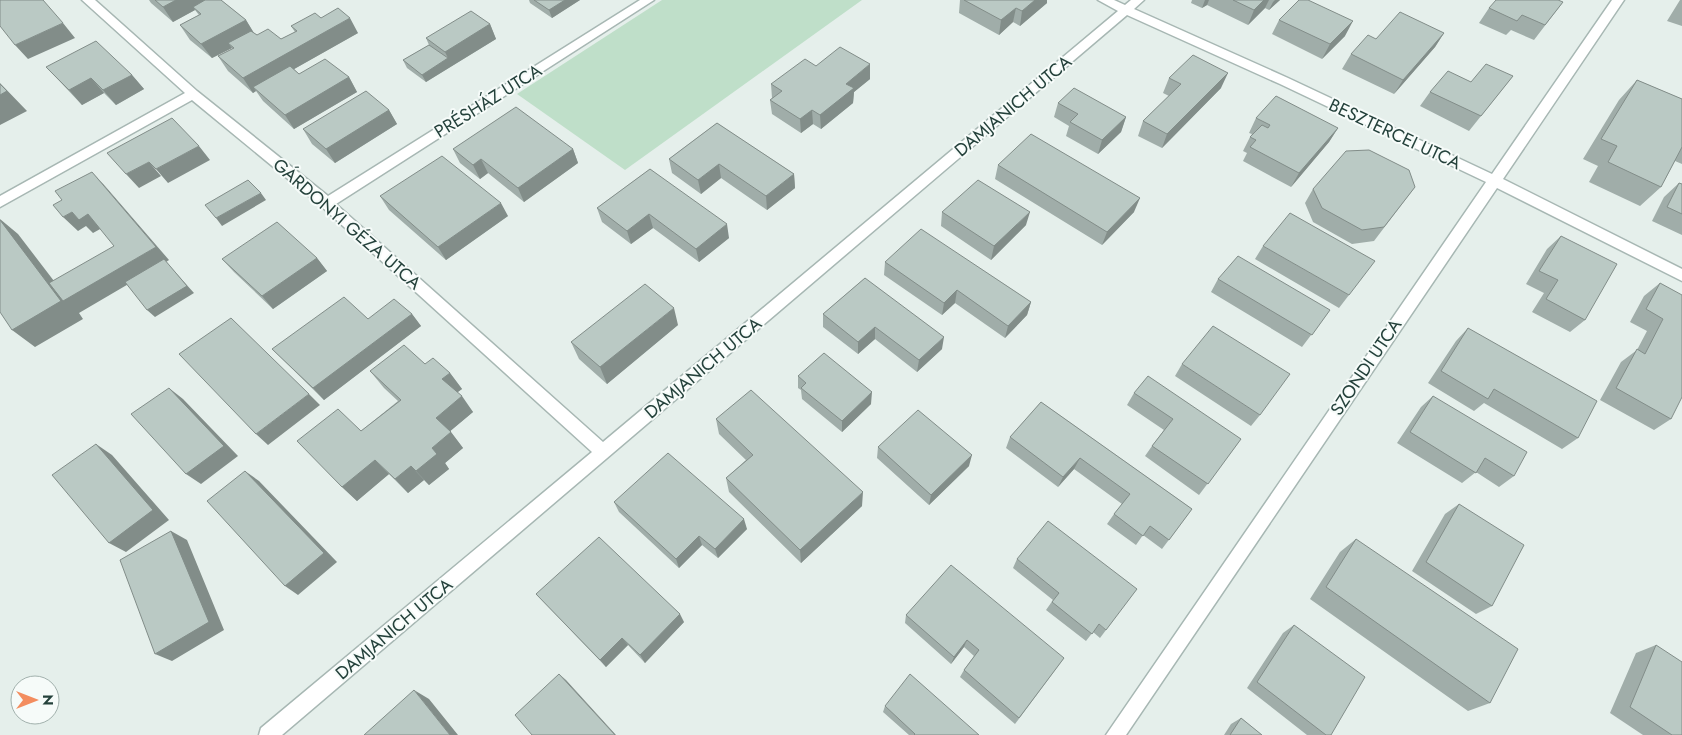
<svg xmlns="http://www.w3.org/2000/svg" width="1682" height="735" font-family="Jost,sans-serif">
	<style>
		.green { fill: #bfdfc9 }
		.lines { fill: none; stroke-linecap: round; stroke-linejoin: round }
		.street-casing { stroke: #a7b7b3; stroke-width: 3 }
		.street { fill: #fff; fill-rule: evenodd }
		.wall { fill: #a0ada9 }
		.shaded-wall { fill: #828d89 }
		.building { fill: #bac9c4; stroke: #828d89 }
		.labels { text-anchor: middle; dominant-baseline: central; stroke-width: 4; stroke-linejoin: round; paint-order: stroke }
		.street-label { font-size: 18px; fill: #24413b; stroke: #f6fbf9 }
	</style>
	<rect width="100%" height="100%" fill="#e5efeb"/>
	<path class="green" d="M662 0H862L625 170 517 94Z"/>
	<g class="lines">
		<g class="street-casing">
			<path id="street" d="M82 0H95L197 91 328 196 640 0H654L336 204 603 442 1118 11 1098 0H1114L1125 5 1131 0H1144L1134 9 1288 78 1492 174 1612 0H1624L1503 179 1682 269V281L1497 188 1126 735H1106L1486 182 1280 84 1127 15 282 735H259L261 728 592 452 322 207 192 100 0 207V196L185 93Z"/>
		</g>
		<use href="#street" class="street"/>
	</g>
	<path class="wall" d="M149 0H221L246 20 254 33 257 35 281 39 295 32 291 26 321 18 358 33 294 69 299 74 349 77 357 92 294 129 263 101 256 91 253 93 228 71 218 56 232 49V48L212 58 190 40 180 25 199 15 195 10 173 22 151 3Z
		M529 0H580L552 18 530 3Z
		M960 0H1047V3L1020 26 1013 22 999 35 959 13Z
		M1192 0H1280L1269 10 1265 8 1248 25 1207 5 1202 8 1191 3Z
		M1680 0H1682V26L1667 21Z
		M1563 2 1534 40 1511 30 1506 35 1479 23 1489 8Z
		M1279 20 1345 36 1322 59 1272 34Z
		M490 24 496 39 426 82 407 68 403 60 429 45 426 38Z
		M1444 33 1435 47 1394 94 1342 69 1351 54Z
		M816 66 870 79 854 92 853 103 821 129 813 124 801 133 772 114 770 100 772 98 771 84Z
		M46 67 132 75 144 89 116 105 104 93 82 105Z
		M1513 76 1469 131 1420 106 1430 92 1471 82Z
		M1169 78 1221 88 1162 148 1138 136 1143 121 1169 96 1163 93Z
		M1637 80 1682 99V164L1675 161 1661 187 1640 206 1589 182 1598 166 1583 159 1619 100Z
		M1058 103 1126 117 1121 132 1098 154 1066 136 1069 126 1054 117Z
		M389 110 397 124 335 163 312 144 303 129Z
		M1256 118 1338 128 1329 142 1291 187 1243 161 1247 153 1243 151 1250 137 1252 134 1249 133Z
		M717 123 794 174 795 188 767 210 721 178 701 194 672 173 669 159Z
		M453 149H573L578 163 524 202 488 173 480 179 460 163Z
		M998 165 1134 212 1102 245 995 179Z
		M650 169 729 238 699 262 653 228 631 244 602 222 597 208Z
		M1679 183 1682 184V235L1652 221 1664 197Z
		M1415 187 1374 241 1352 244 1313 222 1305 203 1313 189Z
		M380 196 508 216 446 260 389 210Z
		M942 212 1026 225 991 260 941 226Z
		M1561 236 1585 320 1570 332 1532 312 1544 293 1526 284 1547 249Z
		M1263 246 1349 295 1339 308 1255 259Z
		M317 258 327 271 273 309 234 272 222 259Z
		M885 262 1031 302 1027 315 1005 338 955 303 942 315 884 275Z
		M865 278 942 349 917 372 875 339 858 354 823 327V314Z
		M1218 279 1330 310 1302 347 1211 292Z
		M1660 283 1671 419 1654 430 1600 400 1621 362 1637 350 1647 331 1630 322 1644 296Z
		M412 314 421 326 324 400 272 349 368 319Z
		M678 325 607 384 579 359 571 342Z
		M1468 328 1578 438 1562 449 1484 403 1474 411 1428 383 1456 341Z
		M425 364 450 373 462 389 457 392 473 412 450 431 463 448 445 463 449 469 429 485 424 480 408 493 389 474 357 501 342 487 361 431 398 401 384 388 370 371Z
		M1182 364 1260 415 1251 426 1175 376Z
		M798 376 871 404 842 432 802 399 801 390 798 388Z
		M1134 393 1241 439 1199 495 1145 456 1152 446 1164 430 1127 405Z
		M1433 396 1514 476 1499 487 1476 472 1462 483 1397 443 1421 407Z
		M1041 402 1192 509 1162 549 1143 535 1136 545 1107 524 1114 514 1122 504 1074 469 1058 487 1006 448 1010 437Z
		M716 419 862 506 801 563 729 492 726 478 746 460 719 434Z
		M878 447 969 466 929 505 877 458Z
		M614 502 747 529 718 558 702 545 679 568 619 512Z
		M1459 504 1492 606 1476 614 1412 571 1445 514Z
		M1356 539 1490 703 1468 711 1310 599 1340 552Z
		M1017 559 1106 630 1100 638 1093 632 1086 641 1046 610 1053 600 1013 568Z
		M536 594 684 622 645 663 628 645 606 667Z
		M906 615 1064 658 1015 724 960 677 964 670 974 656 964 647 951 664 905 623Z
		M1294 625 1331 735H1307L1247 688 1283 633Z
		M1656 645 1682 735H1643L1610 713 1636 653Z
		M885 706 979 735H909L883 712Z
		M1241 718 1262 735H1224L1231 724Z"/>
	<path class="shaded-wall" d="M176 0H215L193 7 195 10 173 22 163 7Z
		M565 0H580L552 18 549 10Z
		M1035 0H1047V3L1020 26 1022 11Z
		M1205 0H1209L1207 5 1202 8Z
		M1264 0H1269L1265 8 1248 25 1254 10Z
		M1275 0H1280L1269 10 1273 2Z
		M1016 8 1013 22 999 35 1001 20Z
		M350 18 358 33 257 90 253 87 256 91 253 93 243 78Z
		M246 20 255 35 228 43 232 48 212 58 201 44Z
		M1353 21 1345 36 1322 59 1330 44Z
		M63 23 75 38 28 59 15 45Z
		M490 24 496 39 452 66 445 52Z
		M1444 33 1435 47 1394 94 1403 80Z
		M448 58 452 66 426 82 422 75Z
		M870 64V79L854 92 853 103 821 129 820 115 846 84Z
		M1228 73 1221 88 1162 148 1167 134Z
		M132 75 144 89 116 105 103 90Z
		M349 77 357 92 294 129 285 115Z
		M91 78 104 93 82 105 69 90Z
		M0 83 27 111 0 125Z
		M389 110 397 124 335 163 326 149Z
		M812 110 813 124 801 133 800 119Z
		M1126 117 1121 132 1098 154 1102 140Z
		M1338 128 1329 142 1291 187 1299 173Z
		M199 146 210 160 168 183 156 169Z
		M573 149 578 163 524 202 518 188Z
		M481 159 488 173 480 179 473 165Z
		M149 162 161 176 139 188 126 174Z
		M719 164 721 178 701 194 698 180Z
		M92 172 105 186 169 260 166 262 194 293 155 317 147 310 166 262 79 313 83 319 35 347 12 330 0 219 18 234 67 298 156 247Z
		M794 174 795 188 767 210 766 196Z
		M261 193 266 200 222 226 216 218Z
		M1140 198 1134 212 1102 245 1107 232Z
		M501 203 508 216 446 260 438 247Z
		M72 212 88 214 102 228 93 233 86 226 78 231 63 217Z
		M1030 212 1026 225 991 260 994 246Z
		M649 214 653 228 631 244 627 231Z
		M727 224 729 238 699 262 696 249Z
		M317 258 327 271 273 309 262 296Z
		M957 290 955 303 942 315 944 303Z
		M1031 302 1027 315 1005 338 1008 326Z
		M674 308 678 325 607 384 600 367Z
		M412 314 421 326 324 400 313 388Z
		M875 327V339L858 354V342Z
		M944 337 942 349 917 372 919 360Z
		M450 373 462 389 454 395 442 379Z
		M169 388 183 399 238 456 201 484 186 474Z
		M872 392 871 404 842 432V421Z
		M309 394 320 405 268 445 256 434Z
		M462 396 473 412 448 433 436 418Z
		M451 432 463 448 445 463 449 469 429 485 416 471 432 448Z
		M96 444 112 455 169 520 126 552 109 543Z
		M972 455 969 466 929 505 931 495Z
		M1080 458 1074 469 1058 487 1063 477Z
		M375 460 389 474 357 501 342 487Z
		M411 466 424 480 408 493 395 479Z
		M245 471 259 481 337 562 298 595 285 586Z
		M863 492 862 506 801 563 800 550Z
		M744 519 747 529 718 558 715 549Z
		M171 531 187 540 224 630 172 661 155 654Z
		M699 536 702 545 679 568 676 559Z
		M680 614 684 622 645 663 640 655Z
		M622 638 628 645 606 667 600 660Z
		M967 640 964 647 951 664 954 657Z
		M559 674 566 680 616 735H615Z
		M414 690 429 699 458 735H450Z"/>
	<path class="building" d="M0 0H43L63 23 15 45 0 26Z
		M155 0H176L163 7Z
		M205 0H221L246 20 201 44 180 25 201 14 193 7Z
		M534 0H565L549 10Z
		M964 0H1035L1022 11 1016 8 1001 20Z
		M1233 0H1264L1254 10Z
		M1299 0H1308L1353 21 1330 44 1279 20Z
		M1496 0H1558L1563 2 1545 25 1522 15 1517 21 1489 8Z
		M338 8 350 18 243 78 218 56 234 48 228 43 251 31 257 35 268 29 281 39 297 31 291 26 315 13 321 18Z
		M471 11 490 24 445 52 426 38Z
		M1400 12 1444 33 1403 80 1351 54 1368 35 1376 39Z
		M96 41 132 75 103 90 91 78 69 90 46 67Z
		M429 45 448 58 422 75 403 60Z
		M840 47 870 64 846 84 854 88 820 115 812 110 800 119 770 100 782 91 771 84 805 59 816 66Z
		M1193 55 1228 73 1167 134 1143 121 1181 84 1169 78Z
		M325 59 349 77 285 115 253 87 290 66 299 74Z
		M1486 64 1513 76 1481 116 1430 92 1448 71 1471 82Z
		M1637 80 1682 99V147L1661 187 1608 162 1617 146 1601 139Z
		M0 84 7 91 0 95Z
		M1074 88 1126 117 1102 140 1070 122 1078 114 1058 103Z
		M366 91 389 110 326 149 303 129Z
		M1276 96 1338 128 1299 173 1250 147 1256 140 1250 137 1262 125 1268 128 1270 125 1256 118Z
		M516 107 573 149 518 188 481 159 473 165 453 149Z
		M172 118 199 146 156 169 149 162 126 174 107 153Z
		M717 123 794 174 766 196 719 164 698 180 669 159Z
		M1031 134 1140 198 1107 232 998 165Z
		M1369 150 1409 170 1415 187 1384 227 1362 230 1322 208 1313 189 1346 151Z
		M442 156 501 203 438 247 380 196Z
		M650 169 727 224 696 249 649 214 627 231 597 208Z
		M92 172 156 247 63 301 49 283 114 246 88 214 79 220 72 212 63 217 53 205 62 200 55 191Z
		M248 180 261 193 216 218 205 205Z
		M978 180 1030 212 994 246 942 212Z
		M1679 183 1682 184V214L1667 207Z
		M1290 213 1375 261 1349 295 1263 246Z
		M0 220 61 301 12 330 0 312Z
		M277 222 317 258 262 296 222 259Z
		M921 229 1031 302 1008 326 957 290 944 303 885 262Z
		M1561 236 1617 264 1585 320 1546 299 1558 280 1539 271Z
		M1238 256 1330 310 1312 335 1218 279Z
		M164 259 187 286 147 310 125 282Z
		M865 278 944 337 919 360 875 327 858 342 823 314Z
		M1660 283 1682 295V397L1671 419 1616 388 1637 349 1645 354 1663 319 1646 309Z
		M645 284 674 308 600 367 571 342Z
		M344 297 368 319 394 299 412 314 313 388 272 349Z
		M231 318 309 394 256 434 179 354Z
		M1213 326 1290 374 1260 415 1182 364Z
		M1468 328 1597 401 1578 438 1494 389 1488 399 1441 371Z
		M404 345 425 364 433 358 450 373 442 379 462 396 436 418 451 432 432 448 437 454 416 471 411 466 395 479 375 460 342 487 297 441 338 409 361 431 401 400 370 371Z
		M824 353 872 392 842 421 801 388 806 383 798 376Z
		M1148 376 1241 439 1208 484 1152 446 1173 419 1134 393Z
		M169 388 224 446 186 474 131 414Z
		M751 390 863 492 800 550 726 478 753 455 716 419Z
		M1433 396 1527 452 1514 476 1485 458 1476 473 1410 432Z
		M1041 402 1192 509 1169 540 1150 526 1143 536 1114 514 1130 494 1080 458 1063 477 1010 437Z
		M918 410 972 455 931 495 878 447Z
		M96 444 153 510 109 543 52 475Z
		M668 453 744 519 715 549 699 536 676 559 614 502Z
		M245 471 324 553 285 586 207 501Z
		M1459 504 1524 545 1492 606 1426 562Z
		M1048 521 1137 589 1106 630 1099 624 1092 634 1052 602 1059 593 1017 559Z
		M171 531 209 622 155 654 120 560Z
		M599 537 680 614 640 655 622 638 600 660 536 594Z
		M1356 539 1518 649 1490 703 1326 587Z
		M951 565 1064 658 1019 718 964 670 979 650 967 640 954 657 906 615Z
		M1294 625 1365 677 1331 735H1326L1257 682Z
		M1656 645 1682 662V735H1672L1630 707Z
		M559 674 615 735H532L515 715Z
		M910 674 979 735H914L915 734 885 706Z
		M414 690 450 735H364Z
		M1241 718 1262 735H1230Z"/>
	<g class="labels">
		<g class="street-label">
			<text transform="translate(488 101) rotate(-32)">PRÉSHÁZ UTCA</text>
			<text transform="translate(1013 106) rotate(-40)">DAMJANICH UTCA</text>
			<text transform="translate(1395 134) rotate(25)">BESZTERCEI UTCA</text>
			<text transform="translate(347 224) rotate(41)">GÁRDONYI GÉZA UTCA</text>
			<text transform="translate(1366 367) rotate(-56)">SZONDI UTCA</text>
			<text transform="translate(703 368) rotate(-40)">DAMJANICH UTCA</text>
			<text transform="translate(394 629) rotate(-40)">DAMJANICH UTCA</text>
		</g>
	</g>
	<g transform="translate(35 700) rotate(90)"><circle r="24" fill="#f6fbf9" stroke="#a2b1ad"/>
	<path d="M0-4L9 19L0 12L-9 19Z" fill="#f38d5f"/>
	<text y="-8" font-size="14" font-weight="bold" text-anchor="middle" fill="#24413b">N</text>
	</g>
</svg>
